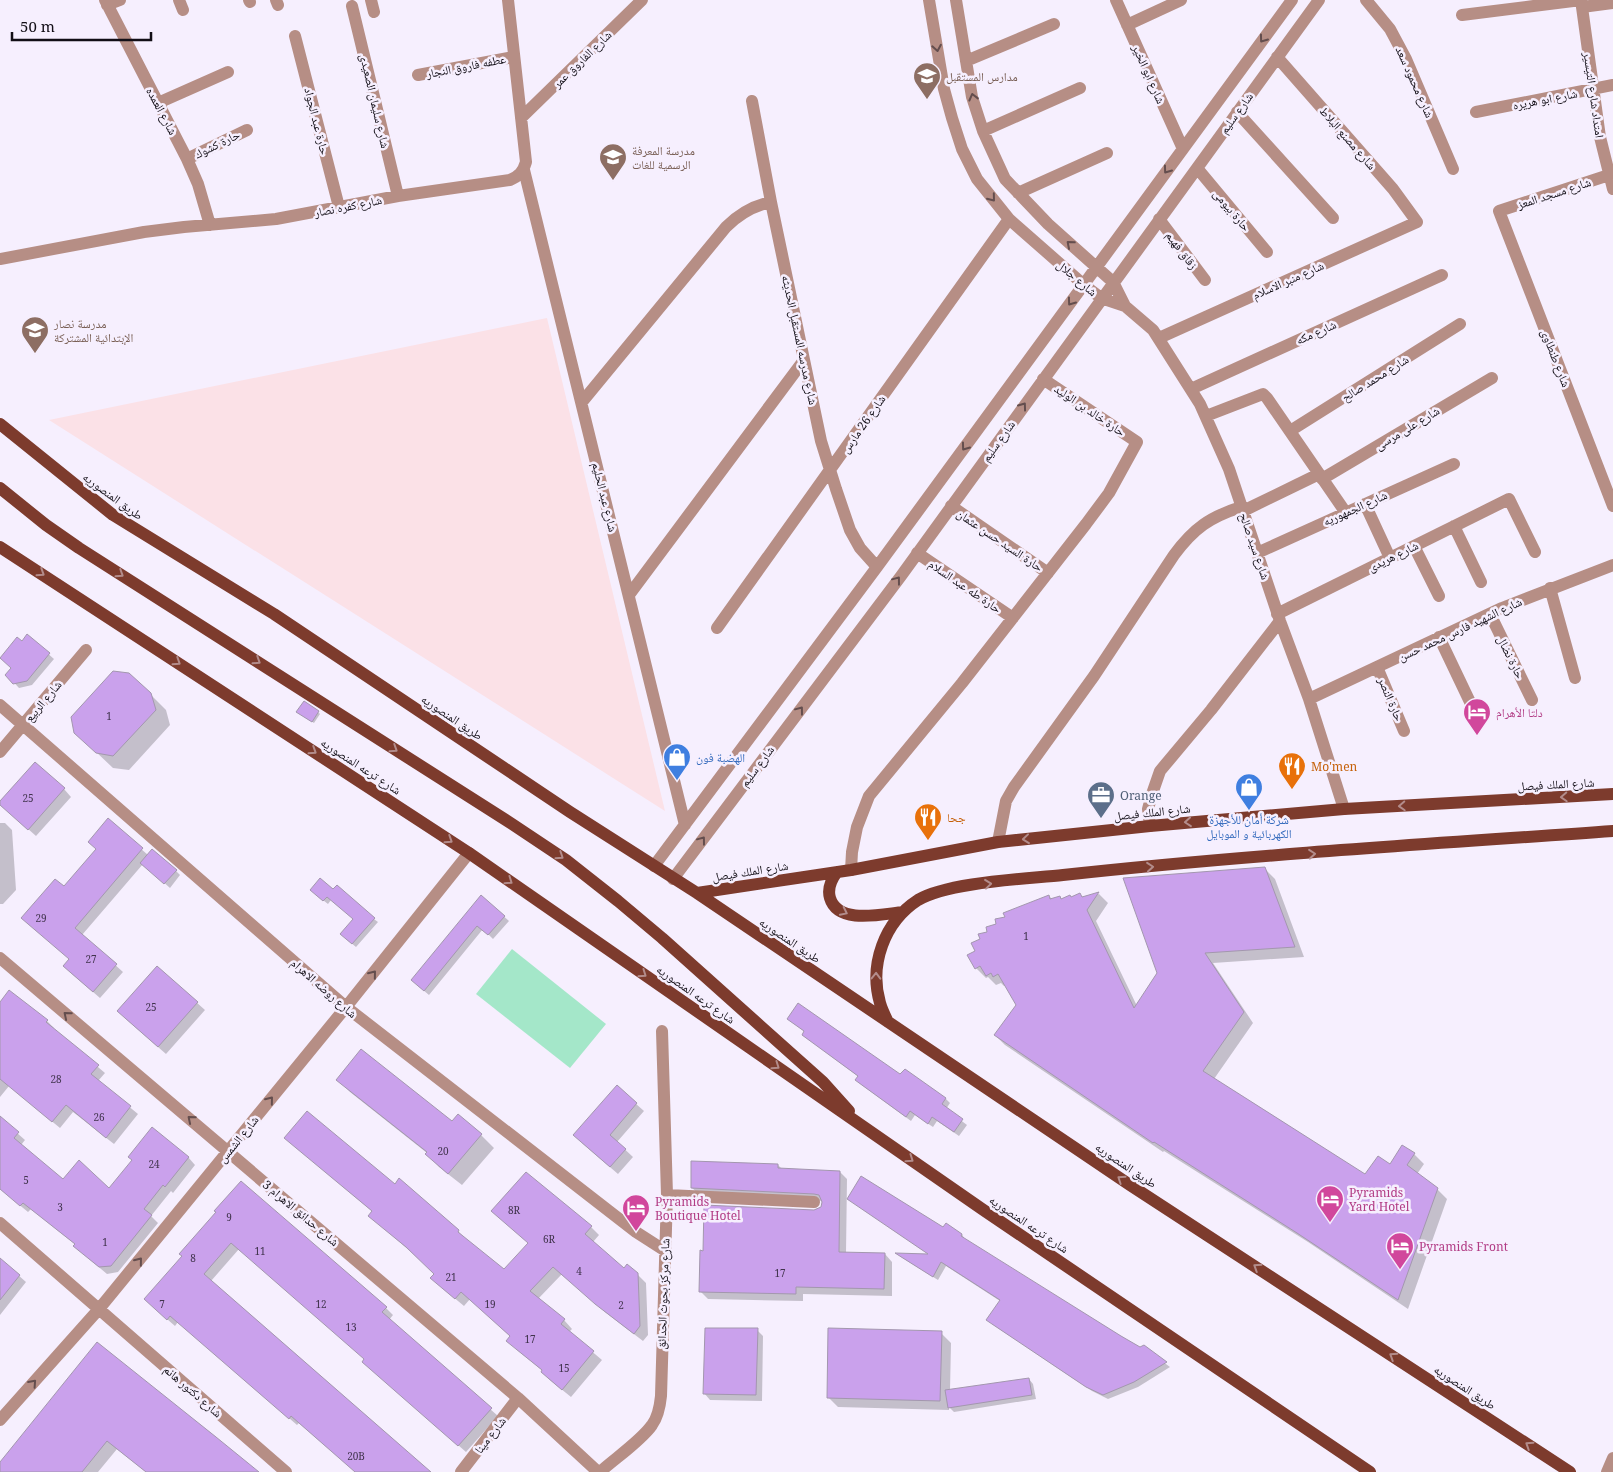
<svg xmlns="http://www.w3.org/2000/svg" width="1613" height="1472" font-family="'Noto Serif','Noto Naskh Arabic',serif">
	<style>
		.industrial { fill: #fbe1e7 }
		.green { fill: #a4e7c9 }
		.shadow { fill: #0003 }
		.building { fill: #caa1ec; stroke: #a397ae }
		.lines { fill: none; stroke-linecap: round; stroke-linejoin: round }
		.minor { stroke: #b68e85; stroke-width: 12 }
		.major { stroke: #7d3b2d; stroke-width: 12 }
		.oneway { stroke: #644e4e }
		.oneway2 { stroke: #b38c8b }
		.labels { text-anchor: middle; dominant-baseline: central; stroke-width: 5; stroke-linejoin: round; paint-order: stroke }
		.number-label { font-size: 10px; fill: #40334c }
		.street-label { font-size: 12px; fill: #120e16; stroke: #f6effe }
		.education-label { font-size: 12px; fill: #785e54; stroke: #f6effe; text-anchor: start }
		.hotel-label { font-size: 12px; fill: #b23c85; stroke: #f6effe; text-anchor: start }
		.shop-label { font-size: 12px; fill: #366cbe; stroke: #f6effe; text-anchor: start }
		.food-label { font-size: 12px; fill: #c56008; stroke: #f6effe; text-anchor: start }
		.service-label { font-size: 12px; fill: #4e5e75; stroke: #f6effe; text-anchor: start }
	</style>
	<rect width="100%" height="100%" fill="#f6effe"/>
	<path class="industrial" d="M547 318 665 811 49 420Z"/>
	<path class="green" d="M512 949 606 1024 570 1068 476 994Z"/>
	<path class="shadow" d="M28 636 54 659 32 685 19 688 7 675 12 668 22 643Z
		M150 694 166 710 170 725 129 770 113 768 75 732Z
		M318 712 320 714 314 723 300 714Z
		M64 789 71 797 36 836 0 804Z
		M108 820 148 855 176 871 180 875 170 888 143 864 82 935 123 972 100 998 71 973 65 888 97 850Z
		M0 823H5L12 830 16 890 3 904H0Z
		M1265 869 1275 879 1304 957 1213 963 1253 1023 1214 1079 1366 1176 1414 1154 1424 1164 1417 1174 1437 1189 1447 1199 1408 1309 1308 1242 1164 1151 1163 1152 1005 1045 995 1035 1018 1005 1006 985 1004 986 1001 983 996 985 988 977 986 978 976 968V952L981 939 1007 917 1049 896 1052 899 1059 897 1062 900 1080 895 1084 898 1099 894 1108 903 1096 921 1137 1006Z
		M320 880 378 922 356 947 345 938 354 919 331 900 328 904 315 894Z
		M481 896 509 921 493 939 483 929 429 995 417 985Z
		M158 968 205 1010 166 1054 126 1019Z
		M0 1004 47 1021 54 1028 53 1029 105 1073 98 1081 138 1114 114 1144 73 1112 60 1128 9 1086 0 1097Z
		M788 1019 945 1098 950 1103 946 1109 967 1125 959 1136 937 1121 933 1127 915 1115 911 1121 862 1085 857 1080 859 1077 808 1039 803 1035 805 1032Z
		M338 1079 481 1135 494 1148 462 1185 439 1167 427 1153 350 1092Z
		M617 1087 644 1111 617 1142 633 1157 618 1174 582 1143Z
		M0 1118 25 1140 21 1145 63 1180 109 1190 188 1157 195 1165 173 1193 171 1191 151 1216 158 1223 118 1272 107 1274 82 1253 76 1245 31 1209 28 1212 0 1189Z
		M285 1138 395 1185 458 1231 466 1240 504 1271 591 1227 599 1235 593 1242 624 1270 637 1274 646 1283 648 1335 643 1341 605 1312 562 1274 538 1299 564 1320 572 1329 569 1332 602 1360 571 1397 550 1380 542 1372 543 1371 516 1349 511 1337 470 1299 464 1306 440 1286 432 1278 436 1274 370 1216 373 1212Z
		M778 1165 783 1170 840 1172 847 1179 846 1253 885 1254 892 1262V1296L803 1294V1301L708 1299 700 1291 814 1211 822 1208 824 1201 700 1195 692 1188Z
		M848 1199 962 1234 965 1240 1140 1348 1143 1347 1170 1367 1138 1387 1108 1399 1092 1391 992 1324 1000 1301 946 1266 938 1280 901 1257 899 1255H930Z
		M218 1212 386 1308 393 1315 389 1320 498 1416 466 1452 371 1369 366 1359 239 1249 211 1281 429 1472H356L299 1423 297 1425 178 1322 175 1326 152 1306 183 1256Z
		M0 1259 26 1282 0 1315Z
		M757 1330 763 1336 762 1401 710 1400 704 1393Z
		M941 1333 951 1343 950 1391 1029 1379 1033 1384 1036 1399 954 1412 949 1407V1410L838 1407 828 1397Z
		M98 1344 257 1472H146L117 1449 98 1472H0V1464Z"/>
	<path class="building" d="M27 634 50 653 27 681 13 684 5 675 11 668 0 658 17 637 22 641Z
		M113 671 129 673 151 693 156 710 113 756 96 753 74 733 71 717Z
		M304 701 319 711 312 722 296 712Z
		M35 762 65 788 28 830 0 805V801Z
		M108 818 143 848 75 928 117 964 93 992 63 966 69 959 21 918 55 879 64 886 96 849 88 842Z
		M152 849 177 870 164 884 140 863Z
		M1265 867 1295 947 1205 953 1244 1012 1203 1071 1365 1174 1378 1156 1390 1164 1402 1145 1415 1153 1407 1165 1438 1188 1398 1300 1297 1233 1154 1142 1153 1143 994 1035 1016 1005 998 974 993 977 991 973 986 976 980 966 975 969 967 955 975 951 971 943 980 939 978 934 987 932 986 927 996 924 995 919 1005 917 1003 913 1049 895 1050 899 1060 896 1061 899 1070 895 1071 897 1080 893 1082 897 1099 892 1087 910 1134 1008 1157 973 1123 878Z
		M320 878 333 889 337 885 375 918 352 944 340 934 353 919 327 897 323 901 310 890Z
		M481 895 505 916 488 935 477 926 424 991 411 980Z
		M157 966 198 1002 158 1047 117 1011Z
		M9 990 48 1020 46 1022 99 1065 91 1074 131 1106 106 1138 66 1105 52 1122 0 1079V1002Z
		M798 1003 900 1074 905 1069 946 1098 942 1104 963 1119 954 1132 932 1117 928 1124 910 1111 906 1117 855 1080 858 1076 802 1035 804 1031 787 1019Z
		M361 1049 452 1121 458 1114 482 1134 448 1174 425 1154 427 1152 336 1080Z
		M617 1085 637 1103 610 1135 626 1149 610 1167 573 1135Z
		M307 1111 395 1184 399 1178 459 1230 458 1232 504 1269 528 1243 491 1211 526 1172 592 1226 585 1234 624 1268 627 1264 638 1273 640 1326 634 1334 595 1304 553 1267 530 1291 565 1319 561 1324 594 1351 562 1390 541 1372 542 1370 506 1341 510 1336 461 1292 455 1299 430 1278 434 1274 406 1247 368 1216 372 1211 284 1138Z
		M0 1116 19 1132 14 1138 63 1179 79 1160 109 1188 132 1160 128 1157 152 1127 189 1157 165 1187 163 1185 144 1209 152 1215 111 1266 99 1267 73 1246 75 1244 23 1203 20 1206 0 1189Z
		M691 1161 778 1164V1168L840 1171 839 1252 885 1253 884 1289 796 1287V1294L699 1292 700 1250 703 1251 704 1205 814 1210 821 1207 822 1202 819 1195 814 1194 691 1188Z
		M861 1176 943 1227 946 1223 962 1234 961 1236 1121 1336 1140 1347 1144 1345 1167 1362 1134 1382 1103 1395 1086 1387 986 1320 1000 1300 941 1262 933 1277 895 1253 928 1254 847 1199Z
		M241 1181 387 1307 382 1312 492 1408 458 1446 362 1362 364 1359 231 1243 204 1274 431 1472H355L291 1416 289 1419 170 1316 167 1320 144 1299 182 1256 179 1254 216 1212 214 1211Z
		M0 1258 20 1275 0 1300Z
		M705 1328H758L756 1395 703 1394Z
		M828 1328 942 1331 940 1401 827 1398Z
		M97 1342 216 1437 259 1472H146L107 1441 82 1472H0V1462Z
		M1029 1378 1032 1395 948 1408 945 1390Z"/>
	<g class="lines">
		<path class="minor" d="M105 0 187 159 198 184 210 225
			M179 0 183 10
			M249 0 250 2
			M276 0 278 5
			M371 0 374 12
			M929 0 944 89 952 118 962 149 977 179 1009 219 1084 285 1101 298 1125 306 1153 330 1200 404 1229 469 1280 621 1309 699 1344 809
			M956 0 972 97 983 131 1005 179 1048 224 1113 282 1125 306
			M1116 0 1183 149
			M1366 0 1390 29 1406 59 1453 169
			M107 5 120 0
			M352 6 398 196
			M1582 7 1613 3
			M1462 15 1581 0 1600 137 1613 189
			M1127 25 1181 0
			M295 36 339 207
			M966 61 1054 24
			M418 75 513 57
			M752 101 771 202 821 441 836 489 850 530 860 548 877 567
			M158 103 228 72
			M1237 112 1333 218
			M1476 112 1613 85
			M521 118 642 0
			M983 131 1080 88
			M187 159 247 130
			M1197 168 1267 252
			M524 170 685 825
			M1609 175 1499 211 1613 506
			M1018 193 1107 153
			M1159 219 1205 280
			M0 259 144 232 184 227 276 219 398 196 510 180C519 176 523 172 526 162L508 0
			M1159 338 1417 222 1393 189 1277 57
			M1191 389 1442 275
			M582 402 726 227C739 214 752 206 771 202
			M1206 416 1263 394 1267 398 1346 513
			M1290 431 1460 324
			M1322 479 1492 378
			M1365 504 1390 558
			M951 506 1048 573
			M1243 511 1319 474
			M1454 526 1481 582
			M1414 546 1439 596
			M917 553 1013 618
			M1257 553 1454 464
			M1550 588 1575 678
			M629 595 804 360
			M1277 614 1509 499 1535 552
			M1490 614 1532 700
			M717 628 1009 219
			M1439 637 1470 702
			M1377 667 1404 731
			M1309 699 1502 608 1613 565
			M0 705 346 1007 636 1232 664 1250
			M0 752 86 650
			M1150 826 1148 809 1152 794 1160 771 1211 710 1280 621
			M998 842 1006 801 1014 787 1094 676 1174 555C1194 528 1210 517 1241 507
			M654 866 877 567 1292 0
			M851 870 852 852 857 827 869 796 962 683 1086 524 1109 493 1137 442 1043 379
			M673 879 901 576 1319 0
			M0 958 518 1398 598 1472
			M667 1195 814 1202
			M0 1223 286 1472
			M0 1420 99 1309 346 1007 469 853
			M461 1472 518 1398
			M600 1472C614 1459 641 1441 652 1425 658 1417 660 1406 661 1396L667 1195 662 1031
			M1607 1472 1613 1458"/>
		<path class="major" d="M0 424 113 515 274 614 570 812 697 893 1130 1185 1570 1472
			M0 488 46 525 79 548 512 824 566 860 618 901 662 938 823 1082 849 1111
			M0 547 469 853 982 1209 1370 1472
			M837 872C831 880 827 888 830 898 838 925 882 914 903 912
			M697 893 851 870 998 842 1150 826 1344 809 1613 794
			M888 1022C885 1016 882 1010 880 1003 869 965 884 922 918 900 948 882 1026 879 1063 875 1246 855 1430 844 1613 831"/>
	</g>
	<defs><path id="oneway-chevron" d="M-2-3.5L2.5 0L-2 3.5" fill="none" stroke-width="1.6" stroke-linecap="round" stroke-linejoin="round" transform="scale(1.25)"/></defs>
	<g class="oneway">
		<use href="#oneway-chevron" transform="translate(1263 39) rotate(126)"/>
		<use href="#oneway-chevron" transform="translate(937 48) rotate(80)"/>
		<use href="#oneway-chevron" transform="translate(973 97) rotate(-104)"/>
		<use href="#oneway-chevron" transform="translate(1167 170) rotate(126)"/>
		<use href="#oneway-chevron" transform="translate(992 198) rotate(51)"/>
		<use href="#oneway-chevron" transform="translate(1070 244) rotate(-139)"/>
		<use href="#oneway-chevron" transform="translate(1071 302) rotate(126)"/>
		<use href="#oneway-chevron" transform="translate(1023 406) rotate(-54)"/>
		<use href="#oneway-chevron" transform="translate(965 447) rotate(126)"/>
		<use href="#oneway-chevron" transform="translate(897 580) rotate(-53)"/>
		<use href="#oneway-chevron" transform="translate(800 710) rotate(-53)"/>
		<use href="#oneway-chevron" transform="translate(702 840) rotate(-53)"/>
		<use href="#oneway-chevron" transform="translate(373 974) rotate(-51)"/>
		<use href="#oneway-chevron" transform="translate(67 1015) rotate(-140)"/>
		<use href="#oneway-chevron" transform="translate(270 1100) rotate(-51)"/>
		<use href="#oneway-chevron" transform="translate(191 1119) rotate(-140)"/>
		<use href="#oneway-chevron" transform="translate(139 1261) rotate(-51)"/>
		<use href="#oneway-chevron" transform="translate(33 1383) rotate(-48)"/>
	</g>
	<g class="oneway2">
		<use href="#oneway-chevron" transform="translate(41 573) rotate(33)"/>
		<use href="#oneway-chevron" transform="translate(120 574) rotate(33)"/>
		<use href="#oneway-chevron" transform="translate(257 661) rotate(33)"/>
		<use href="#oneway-chevron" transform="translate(177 662) rotate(33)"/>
		<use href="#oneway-chevron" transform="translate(394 749) rotate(33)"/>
		<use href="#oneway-chevron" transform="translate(313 751) rotate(33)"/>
		<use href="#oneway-chevron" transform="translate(1564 797) rotate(177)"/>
		<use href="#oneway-chevron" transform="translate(1402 806) rotate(177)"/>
		<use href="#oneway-chevron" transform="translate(1188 822) rotate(175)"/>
		<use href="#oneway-chevron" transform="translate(1026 839) rotate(174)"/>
		<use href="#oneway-chevron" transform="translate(449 840) rotate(33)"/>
		<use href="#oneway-chevron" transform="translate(1312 854) rotate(-5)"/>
		<use href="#oneway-chevron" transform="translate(560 856) rotate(34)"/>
		<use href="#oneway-chevron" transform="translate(1150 867) rotate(-5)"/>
		<use href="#oneway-chevron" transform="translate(509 881) rotate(35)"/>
		<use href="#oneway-chevron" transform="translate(988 884) rotate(-6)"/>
		<use href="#oneway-chevron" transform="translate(844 912) rotate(26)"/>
		<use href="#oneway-chevron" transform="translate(643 974) rotate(35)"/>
		<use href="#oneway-chevron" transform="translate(876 976) rotate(-89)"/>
		<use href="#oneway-chevron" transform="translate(776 1066) rotate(35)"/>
		<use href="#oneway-chevron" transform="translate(910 1159) rotate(35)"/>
		<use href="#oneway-chevron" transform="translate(1121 1179) rotate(-146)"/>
		<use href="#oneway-chevron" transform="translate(1257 1267) rotate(-147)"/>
		<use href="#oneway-chevron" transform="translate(1393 1356) rotate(-147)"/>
		<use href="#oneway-chevron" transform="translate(1529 1445) rotate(-147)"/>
	</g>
	<defs>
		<g id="school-pin" transform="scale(1.4375)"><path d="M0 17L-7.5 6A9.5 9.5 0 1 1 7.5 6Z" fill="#8d6e63" stroke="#f6effe"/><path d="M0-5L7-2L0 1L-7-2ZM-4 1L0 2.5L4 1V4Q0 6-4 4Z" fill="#fff"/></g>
		<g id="hotel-pin" transform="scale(1.4375)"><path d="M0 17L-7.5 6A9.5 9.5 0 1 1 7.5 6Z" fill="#d1479c" stroke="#f6effe"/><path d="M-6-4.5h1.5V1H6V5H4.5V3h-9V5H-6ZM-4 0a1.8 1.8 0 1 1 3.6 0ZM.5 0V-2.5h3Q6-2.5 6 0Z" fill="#fff"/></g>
		<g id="shop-pin" transform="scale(1.4375)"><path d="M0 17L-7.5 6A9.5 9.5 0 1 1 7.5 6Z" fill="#3f7fe0" stroke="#f6effe"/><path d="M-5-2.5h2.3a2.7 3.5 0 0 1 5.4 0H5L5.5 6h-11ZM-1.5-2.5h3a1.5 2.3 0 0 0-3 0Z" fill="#fff"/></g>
		<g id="restaurant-pin" transform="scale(1.4375)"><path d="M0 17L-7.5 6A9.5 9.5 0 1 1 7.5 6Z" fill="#e8710a" stroke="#f6effe"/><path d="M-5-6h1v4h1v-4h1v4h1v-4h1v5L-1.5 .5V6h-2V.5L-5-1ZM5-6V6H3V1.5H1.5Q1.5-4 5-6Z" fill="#fff"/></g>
		<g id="office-pin" transform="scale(1.4375)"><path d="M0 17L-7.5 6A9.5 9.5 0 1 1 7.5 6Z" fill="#5c6f8a" stroke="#f6effe"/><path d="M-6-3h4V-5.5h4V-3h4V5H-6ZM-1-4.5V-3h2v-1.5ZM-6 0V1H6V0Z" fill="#fff"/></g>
	</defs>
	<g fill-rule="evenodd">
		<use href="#school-pin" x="927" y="76"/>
		<use href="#school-pin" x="613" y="157"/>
		<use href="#school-pin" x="35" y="330"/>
		<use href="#hotel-pin" x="1477" y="712"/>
		<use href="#shop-pin" x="677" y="757"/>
		<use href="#restaurant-pin" x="1292" y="766"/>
		<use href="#shop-pin" x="1249" y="787"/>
		<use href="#office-pin" x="1101" y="795"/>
		<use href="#restaurant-pin" x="928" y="817"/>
		<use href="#hotel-pin" x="1330" y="1199"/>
		<use href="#hotel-pin" x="636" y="1208"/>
		<use href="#hotel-pin" x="1400" y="1246"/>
	</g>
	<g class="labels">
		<g class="number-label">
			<text x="109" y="716">1</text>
			<text x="28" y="798">25</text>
			<text x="41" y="918">29</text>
			<text x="1026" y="936">1</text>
			<text x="91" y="959">27</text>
			<text x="151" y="1007">25</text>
			<text x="56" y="1079">28</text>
			<text x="99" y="1117">26</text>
			<text x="443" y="1151">20</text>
			<text x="154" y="1164">24</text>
			<text x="26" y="1180">5</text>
			<text x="60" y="1207">3</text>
			<text x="514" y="1210">8R</text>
			<text x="229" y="1217">9</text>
			<text x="549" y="1239">6R</text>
			<text x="105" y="1242">1</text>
			<text x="260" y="1251">11</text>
			<text x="193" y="1258">8</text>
			<text x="579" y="1271">4</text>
			<text x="780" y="1273">17</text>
			<text x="451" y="1277">21</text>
			<text x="162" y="1304">7</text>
			<text x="321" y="1304">12</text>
			<text x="490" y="1304">19</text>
			<text x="621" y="1305">2</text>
			<text x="351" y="1327">13</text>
			<text x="530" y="1339">17</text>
			<text x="564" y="1368">15</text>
			<text x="356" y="1456">20B</text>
		</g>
		<g class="street-label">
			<text transform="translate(582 59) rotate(-44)">شارع الفاروق عمر</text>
			<text transform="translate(466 66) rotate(-11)">عطفه فاروق النجار</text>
			<text transform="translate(1149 74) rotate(66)">شارع ابو الخير</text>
			<text transform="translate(1415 82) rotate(66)">شارع محمود سعد</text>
			<text transform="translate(1594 95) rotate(82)">امتداد شارع التيسير</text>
			<text transform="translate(1545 99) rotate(-11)">شارع ابو هريره</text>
			<text transform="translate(375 101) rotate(77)">شارع سليمان الصعيدى</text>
			<text transform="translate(162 111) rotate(62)">شارع العمده</text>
			<text transform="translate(1236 113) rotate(-54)">شارع سليم</text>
			<text transform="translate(317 121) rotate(76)">حارة عبد الجواد</text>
			<text transform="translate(1348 138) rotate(49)">شارع مصنع البلاط</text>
			<text transform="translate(217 144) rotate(-26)">حارة كشوك</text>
			<text transform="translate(1554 193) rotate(-18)">شارع مسجد المعز</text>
			<text transform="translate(348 206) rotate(-11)">شارع كفره نصار</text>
			<text transform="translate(1232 210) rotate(50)">حارة بيومى</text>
			<text transform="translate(1182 250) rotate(53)">زقاق فهيم</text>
			<text transform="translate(1077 278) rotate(40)">شارع جلال</text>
			<text transform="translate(1288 280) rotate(-24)">شارع منبر الاسلام</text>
			<text transform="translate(1316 332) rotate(-24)">شارع مكه</text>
			<text transform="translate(800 340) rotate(78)">شارع مدرسه المستقبل الحديثه</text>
			<text transform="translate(1556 358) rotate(69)">شارع طنطاوى</text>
			<text transform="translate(1375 378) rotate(-32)">شارع محمد صالح</text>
			<text transform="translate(1090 410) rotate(34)">حارة خالد بن الوليد</text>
			<text transform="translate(863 424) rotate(-55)">شارع 26 مارس</text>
			<text transform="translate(1407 428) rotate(-31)">شارع على مرسى</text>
			<text transform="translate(998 441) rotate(-54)">شارع سليم</text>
			<text transform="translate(113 496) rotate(36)">طريق المنصوريه</text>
			<text transform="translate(605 497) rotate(76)">شارع عبد الحليم</text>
			<text transform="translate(1355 508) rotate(-24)">شارع الجمهوريه</text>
			<text transform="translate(1000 540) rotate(34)">حارة السيد حسن عثمان</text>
			<text transform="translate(1255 546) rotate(71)">شارع سيد صالح</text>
			<text transform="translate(1393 556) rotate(-26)">شارع هريدى</text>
			<text transform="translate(965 586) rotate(34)">حارة طه عبد السلام</text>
			<text transform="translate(1460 629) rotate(-25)">شارع الشهيد فارس محمد حسن</text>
			<text transform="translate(1511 657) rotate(64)">حارة نضال</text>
			<text transform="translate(1391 699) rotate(67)">حارة النصر</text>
			<text transform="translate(43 701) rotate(-50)">شارع الربيع</text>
			<text transform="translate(452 717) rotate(34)">طريق المنصوريه</text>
			<text transform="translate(361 766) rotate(33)">شارع ترعه المنصوريه</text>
			<text transform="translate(757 766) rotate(-53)">شارع سليم</text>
			<text transform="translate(1556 784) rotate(-3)">شارع الملك فيصل</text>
			<text transform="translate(1152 812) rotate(-6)">شارع الملك فيصل</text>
			<text transform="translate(750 871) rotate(-9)">شارع الملك فيصل</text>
			<text transform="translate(790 940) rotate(34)">طريق المنصوريه</text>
			<text transform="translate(324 988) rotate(41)">شارع روضه الاهرام</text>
			<text transform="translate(696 994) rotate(35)">شارع ترعه المنصوريه</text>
			<text transform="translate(238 1139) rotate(-51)">شارع الشمس</text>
			<text transform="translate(1126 1165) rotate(34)">طريق المنصوريه</text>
			<text transform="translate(301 1213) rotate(40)">شارع حدائق الاهرام 3</text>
			<text transform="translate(1029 1224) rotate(34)">شارع ترعه المنصوريه</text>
			<text transform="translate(663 1294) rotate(-88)">شارع مركز بحوث الحدائق</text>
			<text transform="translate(1465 1387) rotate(33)">طريق المنصوريه</text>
			<text transform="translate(193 1391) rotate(41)">شارع دكتور هانم</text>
			<text transform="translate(490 1435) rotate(-52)">شارع مينا</text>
		</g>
		<g class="education-label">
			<text x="946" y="76">مدارس المستقبل</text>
			<text x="632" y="150">مدرسة المعرفة<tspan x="632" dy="14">الرسمية للغات</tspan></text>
			<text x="54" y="323">مدرسة نصار<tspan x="54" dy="14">الإبتدائية المشتركة</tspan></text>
		</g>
		<g class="hotel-label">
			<text x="1496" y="712">دلتا الأهرام</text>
			<text x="1349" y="1192">Pyramids<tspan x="1349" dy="14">Yard Hotel</tspan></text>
			<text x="655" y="1201">Pyramids<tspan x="655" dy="14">Boutique Hotel</tspan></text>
			<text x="1419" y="1246">Pyramids Front</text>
		</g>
		<g class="shop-label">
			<text x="696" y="757">الهضبة فون</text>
			<text x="1249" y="819" text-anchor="middle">شركة أمان للأجهزة<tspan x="1249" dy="14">الكهربائية و الموبايل</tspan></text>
		</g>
		<g class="food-label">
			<text x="1311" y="766">Mo'men</text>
			<text x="947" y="817">جحا</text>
		</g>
		<g class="service-label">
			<text x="1120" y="795">Orange</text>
		</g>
	</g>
	<path d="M12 32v8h139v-8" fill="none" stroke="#120e16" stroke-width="2.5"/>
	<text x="20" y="32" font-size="15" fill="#120e16" stroke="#f6effe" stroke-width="4" paint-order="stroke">50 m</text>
</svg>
